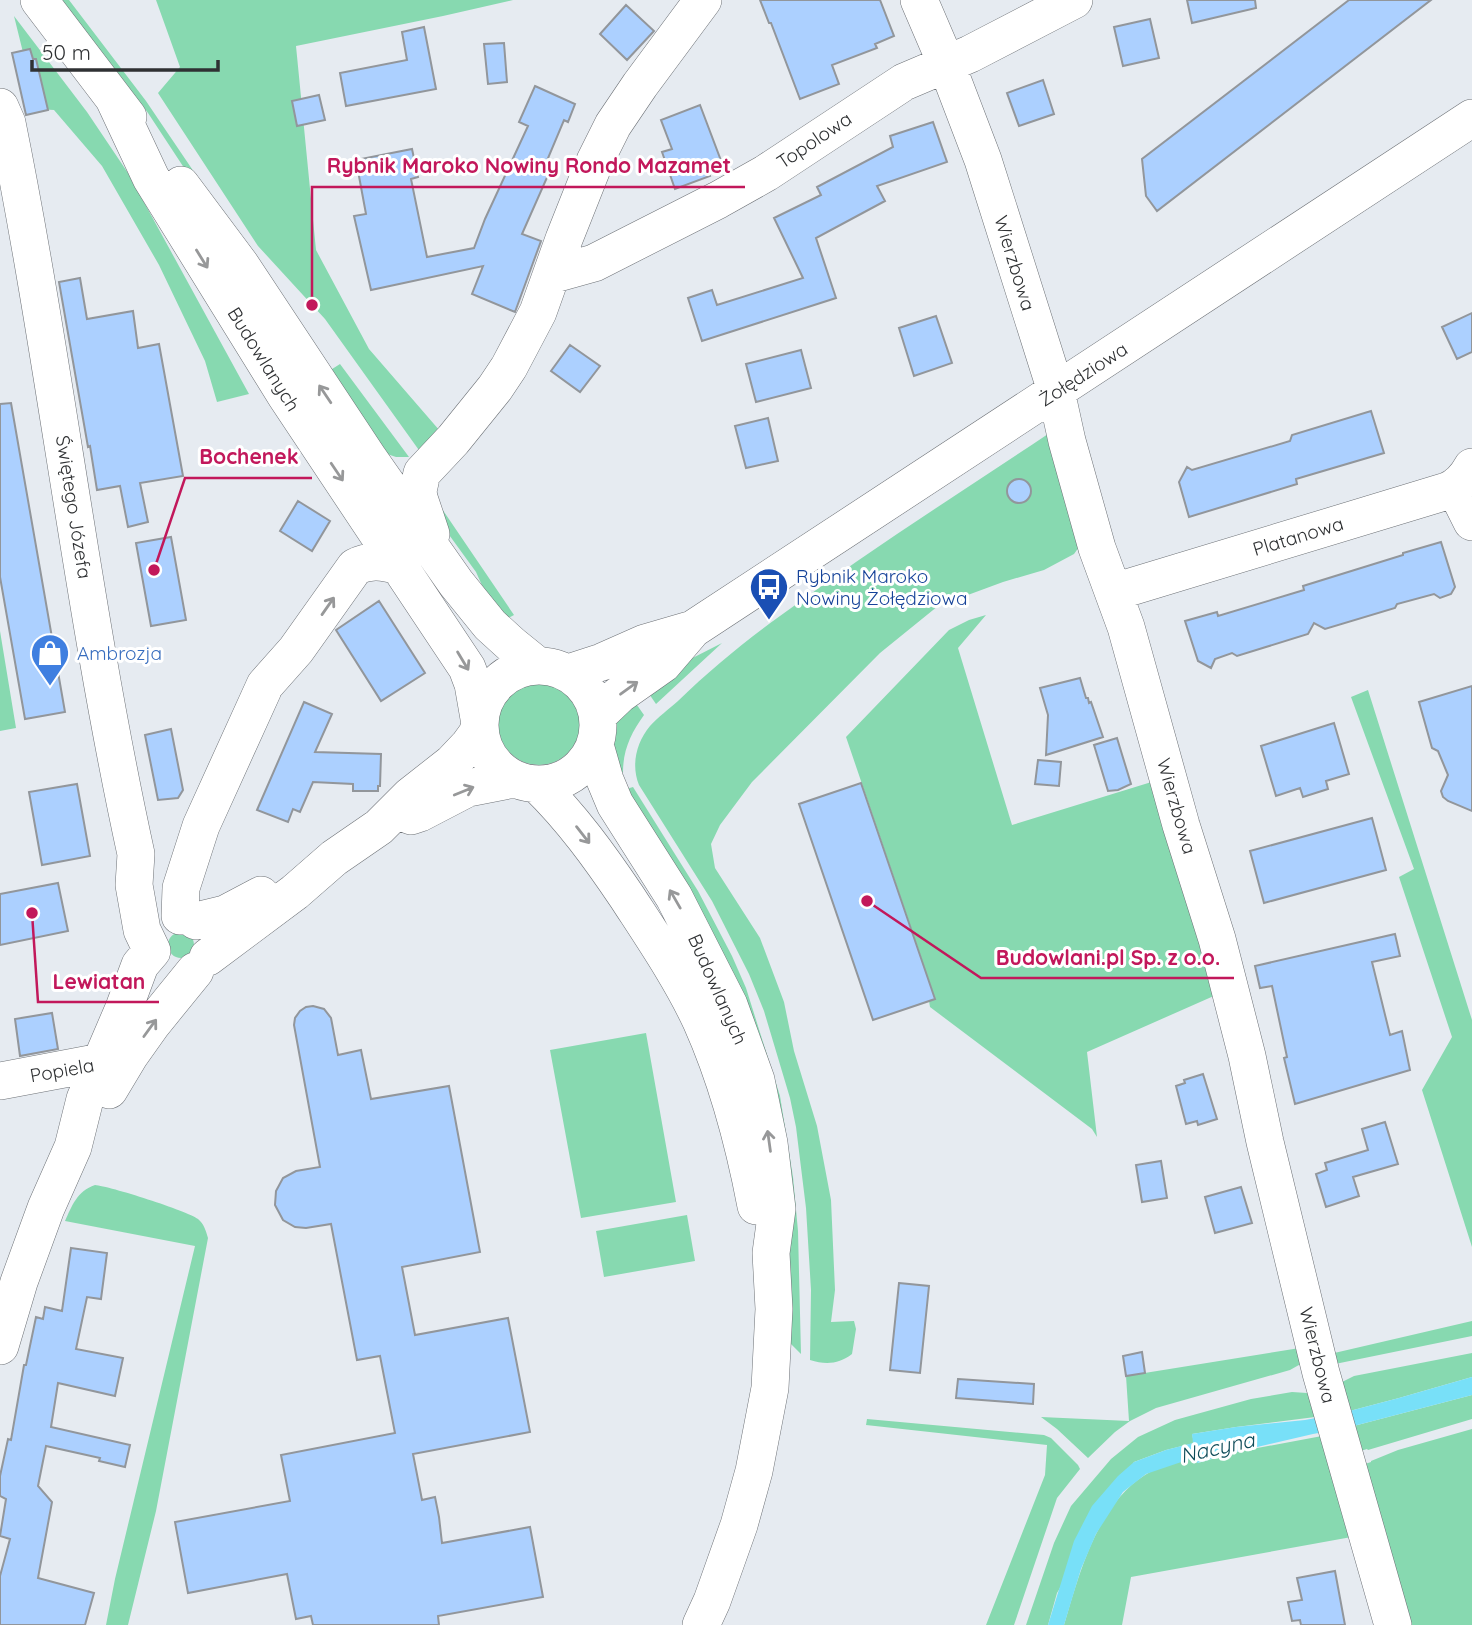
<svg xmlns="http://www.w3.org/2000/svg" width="1472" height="1625" font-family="Quicksand,sans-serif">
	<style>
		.green { fill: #87d9b0 }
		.water { fill: #78e0f8 }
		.building { fill: #acd0ff; stroke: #92969b; stroke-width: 2 }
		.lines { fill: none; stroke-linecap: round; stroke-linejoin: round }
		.minor-casing { stroke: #6d7176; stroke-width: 38 }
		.minor { stroke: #fff; stroke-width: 37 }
		.oneway { stroke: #979899 }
		.labels { text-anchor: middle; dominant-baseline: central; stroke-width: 6; stroke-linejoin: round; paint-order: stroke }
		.street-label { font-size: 19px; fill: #2f3133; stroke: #fff }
		.transit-label { font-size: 19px; fill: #164399; stroke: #fff; text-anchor: start }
		.shop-label { font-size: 19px; fill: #366cbe; stroke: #fff; text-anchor: start }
		.water-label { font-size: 21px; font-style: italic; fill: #0f4d5a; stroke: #fff }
		.leader { fill: none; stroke: #c2185b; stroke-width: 2.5 }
		.callout-dot { fill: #c2185b; stroke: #fff; stroke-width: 2.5 }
		.callout-label { font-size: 21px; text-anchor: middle; font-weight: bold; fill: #c2185b; stroke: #fff; stroke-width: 6; stroke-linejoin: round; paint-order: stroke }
	</style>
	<rect width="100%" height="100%" fill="#e6ebf1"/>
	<path class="green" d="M62 0H69L146 101 238 237 240 253 148 113Z
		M156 0H513L443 16 296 46 316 250 369 349 440 431 421 453 325 319 258 246 158 93 180 67Z
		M14 16 87 112 128 173 249 394 217 402 205 361 159 265 102 166 54 110 37 109Z
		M340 364 409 457H396L381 452 329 371Z
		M1048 434 1079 547 1074 554 1044 570 1003 582 938 606 880 653 752 782 720 825 711 844 715 868 760 938 784 1002 794 1051 817 1126 831 1200 835 1290 831 1322 854 1321 856 1329 852 1354C839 1364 826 1365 810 1360L811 1290 806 1208 796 1127 790 1098 764 1011 749 974 712 901 639 785C631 765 636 743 650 726 658 717 669 709 678 701 710 670 744 642 780 616 867 552 958 494 1048 434Z
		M438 503 514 615 505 620 485 592 476 572 447 532Z
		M986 615 958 648 1012 825 1158 780 1216 995 1087 1052 1097 1137 1092 1129 930 1007 929 1001 935 998 846 737 949 630 969 620Z
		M0 631 16 728 0 731Z
		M722 643 656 704 645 688 667 671Z
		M498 724a41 41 0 1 1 82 0a41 41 0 1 1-82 0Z
		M1368 690 1472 1020V1247L1422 1090 1452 1037 1399 877 1414 869 1351 697Z
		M632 698 644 715C631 733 623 750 623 772L618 774C615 757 610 733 618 716 621 710 627 704 632 698Z
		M633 787 698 891 732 956 746 988 780 1096 793 1177 798 1231 801 1354 791 1344V1285L623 790Z
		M168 945a13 13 0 1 1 26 0a13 13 0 1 1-26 0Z
		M646 1033 676 1202 581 1218 550 1050Z
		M95 1185C109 1186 188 1211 198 1219 204 1224 206 1231 208 1238L156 1511 128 1625H106L115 1579 195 1246 65 1221C72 1206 77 1191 95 1185Z
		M687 1215 695 1261 604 1277 596 1231Z
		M1472 1321V1336L1335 1364 1330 1354Z
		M1306 1347V1361L1290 1370 1156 1408 1130 1421 1115 1432 1088 1458 1057 1429 1041 1417 1129 1421 1126 1376Z
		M1472 1353V1377L1399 1398 1342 1413 1334 1386 1354 1376Z
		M1292 1392 1307 1393 1320 1398 1323 1416 1236 1427 1192 1434 1194 1443 1166 1450 1134 1462 1057 1593 1048 1625H1026L1054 1543 1071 1506 1111 1459 1138 1437 1175 1420 1251 1399Z
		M1472 1395V1419L1368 1450 1367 1449 1354 1453 1346 1428Z
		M867 1419 1044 1435 1051 1438 1078 1465 1080 1469 1057 1498 1014 1625H986L1045 1475 1047 1445 866 1425Z
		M1472 1429V1625H1401L1359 1466 1371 1462V1461L1398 1450Z
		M1322 1436 1357 1536 1131 1577 1122 1625H1064C1079 1574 1097 1505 1145 1475 1159 1466 1180 1462 1196 1457L1198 1463 1236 1452Z"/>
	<path class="water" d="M1472 1377V1395L1346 1428 1313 1434 1236 1452 1197 1463 1196 1457 1146 1474 1123 1492 1096 1534 1081 1569 1064 1625H1048L1074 1541 1092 1506 1118 1476 1134 1462 1166 1450 1193 1443 1192 1434 1236 1427 1305 1420 1342 1413 1399 1398Z"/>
	<path class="building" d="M760 0H880L894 36 875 44 877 48 832 65 839 84 800 99 771 23H769Z
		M1187 0H1255L1256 8 1192 23Z
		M1349 0H1431L1157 211 1146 196 1142 159Z
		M626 5 654 31 627 60 600 34Z
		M1150 19 1159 58 1123 66 1114 27Z
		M424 27 436 89 346 106 340 73 407 60 402 32Z
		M504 43 507 82 488 84 484 44Z
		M30 49 33 59H36L48 110 26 115 12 53Z
		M1043 80 1054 114 1019 126 1007 93Z
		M535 86 575 104 568 122 564 120 543 170 549 173 522 234 541 241 515 312 472 294 483 266 371 290 354 216 366 214 356 160 412 149 418 177 411 179 427 257 474 248 485 219 528 126 519 122Z
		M319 95 325 120 297 126 292 101Z
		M700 105 723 166 708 171 710 176 675 189 662 152 672 149 661 120Z
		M933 122 947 162 877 186 885 201 816 238 836 298 702 341 688 298 712 290 717 305 803 278 774 218 821 195 817 187 893 147 890 136Z
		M80 278 87 319 133 311 138 348 159 344 183 476 140 483 148 522 128 527 120 486 97 490 90 446 88 447 59 282Z
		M1472 313V352L1457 359 1442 327Z
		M936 316 952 363 914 376 899 328Z
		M570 345 600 366 580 392 551 371Z
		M801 350 811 388 756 402 746 364Z
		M11 403 65 712 25 719 0 577V404Z
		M1371 411 1384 453 1296 479 1297 484 1189 517 1179 482 1187 467 1192 470 1290 441 1292 435Z
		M768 418 778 461 746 468 735 426Z
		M1007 491a12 12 0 1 1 24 0a12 12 0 1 1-24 0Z
		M298 501 330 521 312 551 280 531Z
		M171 537 186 620 151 626 136 543Z
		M1441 542 1455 587 1451 594 1440 598 1434 594 1397 604 1395 608 1325 629 1314 623 1308 634 1237 656 1232 653 1215 659 1211 668 1198 661 1185 621 1217 612 1218 616 1304 590 1303 586 1403 555V553Z
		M379 601 425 673 381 701 336 630Z
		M1080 678 1086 698H1088L1089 703 1091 702 1103 737 1046 755 1048 715 1040 688Z
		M1472 686V811L1448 801 1443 797 1441 791 1448 775 1438 751 1432 748 1419 702Z
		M304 702 332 714 315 752 381 754 380 786H378V791H353V784L313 782 300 812 293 809 288 822 257 810Z
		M1334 723 1349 774 1326 781 1328 789 1303 797 1300 788 1276 796 1261 746Z
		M171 729 183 790 178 798 158 800 145 735Z
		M1117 738 1131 784 1118 790 1108 791 1094 745Z
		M1038 760 1061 762 1059 786 1035 784Z
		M861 783 935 999 873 1020 799 804Z
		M77 784 90 856 42 865 29 792Z
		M1372 818 1386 870 1264 903 1250 851Z
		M58 883 68 931 0 945V894Z
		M1395 934 1400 956 1372 962 1390 1035 1402 1031 1410 1070 1295 1104 1284 1058 1287 1057 1272 986 1260 988 1255 966Z
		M313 1006 324 1009 331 1018 338 1055 361 1050 371 1099 449 1086 480 1252 402 1267 415 1335 508 1318 530 1432 413 1454 422 1500 435 1497 439 1517 442 1543 530 1527 543 1597 438 1616 439 1625H313L311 1616 296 1619 287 1574 188 1593 175 1522 290 1501 281 1455 395 1433 380 1356 357 1360 331 1224 306 1228 295 1227 283 1220 275 1205 276 1191 283 1178 296 1171 320 1167 294 1025 295 1018 300 1011 306 1007Z
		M52 1013 58 1049 20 1056 15 1019Z
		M1203 1074 1217 1119 1198 1125 1197 1121 1186 1124 1176 1086 1185 1083 1184 1080Z
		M1385 1122 1398 1164 1353 1177 1359 1196 1326 1207 1316 1174 1327 1170 1325 1163 1368 1150 1362 1129Z
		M1161 1161 1167 1198 1142 1202 1136 1165Z
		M1241 1187 1252 1223 1215 1233 1205 1197Z
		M71 1248 107 1253 101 1299 87 1297 76 1349 123 1358 115 1396 58 1383 51 1427 130 1445 125 1467 99 1461 100 1458 46 1446 38 1486 52 1502 38 1578 94 1593 85 1625H0V1576L10 1539 0 1536 6 1499 0 1496V1476L8 1439 11 1440 24 1365H26L36 1317 43 1319 45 1307 62 1311Z
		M899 1283 929 1286 920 1373 890 1370Z
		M1142 1352 1145 1373 1126 1376 1123 1356Z
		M958 1379 1034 1384 1033 1404 956 1398Z
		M1335 1571 1345 1625H1301L1300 1620 1292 1621 1288 1602 1302 1600 1297 1578Z"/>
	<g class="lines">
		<g class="minor-casing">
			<path id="minor" d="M39 0 128 117
				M919 0 946 63 983 160 1056 391 1067 441 1097 548 1126 627 1181 825 1217 939 1247 1056 1265 1142 1321 1373 1393 1625
				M114 99 151 178 286 396 467 668 473 684 480 724 477 734 469 745 452 763 410 796 379 827 334 858 295 892 208 957
				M0 107 7 123C56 366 83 612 136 854L134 885 142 930 152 951 140 965 124 1008 85 1099 73 1147 46 1208 19 1282 0 1346
				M181 185 240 264 369 459 456 583 490 625 512 645 538 666
				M551 275 594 263 718 200 766 173 904 82 970 54 1074 0
				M1455 488 1472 522
				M431 534 419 498 418 491 422 473 453 440 495 388 509 367 538 312 564 239 595 161 613 125 640 85 703 0
				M1114 592 1447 491C1459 486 1466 478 1472 467
				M480 725a59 59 0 1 1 118 0a59 59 0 1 1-118 0Z
				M568 673 602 662 645 643 693 629
				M598 715 619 695 663 664 693 629 1472 118
				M595 745 605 780 615 804 674 897 729 1005 756 1080 769 1143 777 1209 771 1253 774 1309 770 1388 754 1471 739 1525 712 1601 701 1625
				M537 784C572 818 600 857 627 897 653 937 681 978 701 1021 727 1079 744 1143 756 1206
				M411 816 420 813 468 788 514 779
				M180 916 181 888 201 826 265 685 296 650 355 567C370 559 384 562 400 566
				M196 921 225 914 261 895
				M0 1081 101 1062 119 1065
				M109 1090 130 1055 152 1024 195 971"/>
		</g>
		<use href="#minor" class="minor"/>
	</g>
	<defs><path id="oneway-shaft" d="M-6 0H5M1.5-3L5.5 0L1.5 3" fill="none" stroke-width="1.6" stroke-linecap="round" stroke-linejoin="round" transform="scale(1.75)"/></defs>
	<g class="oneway">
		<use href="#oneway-shaft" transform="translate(202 259) rotate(58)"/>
		<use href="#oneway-shaft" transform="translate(325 394) rotate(-124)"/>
		<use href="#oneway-shaft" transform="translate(337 472) rotate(56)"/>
		<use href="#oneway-shaft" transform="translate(328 606) rotate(-55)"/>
		<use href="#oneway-shaft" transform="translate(463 661) rotate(59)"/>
		<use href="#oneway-shaft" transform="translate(629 688) rotate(-36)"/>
		<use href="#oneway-shaft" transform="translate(464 791) rotate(-22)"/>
		<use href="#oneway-shaft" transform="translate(583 835) rotate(52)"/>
		<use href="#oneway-shaft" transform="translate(675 899) rotate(-120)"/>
		<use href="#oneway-shaft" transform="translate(150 1028) rotate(-54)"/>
		<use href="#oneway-shaft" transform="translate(769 1141) rotate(-98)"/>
	</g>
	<defs>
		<g id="bus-pin" transform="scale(2.0125)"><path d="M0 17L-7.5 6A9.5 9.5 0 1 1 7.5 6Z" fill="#1a4fb4" stroke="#fff"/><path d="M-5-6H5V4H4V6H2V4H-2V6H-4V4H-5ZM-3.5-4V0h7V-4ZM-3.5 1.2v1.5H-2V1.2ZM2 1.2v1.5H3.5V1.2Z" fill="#fff"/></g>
		<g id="shop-pin" transform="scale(2.0125)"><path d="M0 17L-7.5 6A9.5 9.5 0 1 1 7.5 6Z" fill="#3f7fe0" stroke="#fff"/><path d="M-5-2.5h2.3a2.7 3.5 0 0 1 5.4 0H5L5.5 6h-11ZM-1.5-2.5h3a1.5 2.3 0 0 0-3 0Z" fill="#fff"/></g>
	</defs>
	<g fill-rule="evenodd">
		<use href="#bus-pin" x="769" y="587"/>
		<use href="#shop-pin" x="50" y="653"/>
	</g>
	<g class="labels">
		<g class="street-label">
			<text transform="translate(814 140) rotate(-34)">Topolowa</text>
			<text transform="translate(1015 263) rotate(73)">Wierzbowa</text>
			<text transform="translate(264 359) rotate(58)">Budowlanych</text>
			<text transform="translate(1083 374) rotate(-33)">Żołędziowa</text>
			<text transform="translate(74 507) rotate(81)">Świętego Józefa</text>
			<text transform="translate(1298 536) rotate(-17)">Platanowa</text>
			<text transform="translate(1177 806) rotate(74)">Wierzbowa</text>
			<text transform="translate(718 989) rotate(66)">Budowlanych</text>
			<text transform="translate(62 1070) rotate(-10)">Popiela</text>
			<text transform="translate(1318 1355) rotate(76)">Wierzbowa</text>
		</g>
		<g class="transit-label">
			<text x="796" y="576">Rybnik Maroko<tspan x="796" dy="22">Nowiny Żołędziowa</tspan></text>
		</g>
		<g class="shop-label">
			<text x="77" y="653">Ambrozja</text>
		</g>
		<g class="water-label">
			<text transform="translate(1217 1447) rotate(-13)">Nacyna</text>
		</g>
	</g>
	<path class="leader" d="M312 305L312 187H745M154 570L185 478H312M867 901L981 978H1234M32 913L38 1002H159"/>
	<g class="callout-dot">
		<circle cx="312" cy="305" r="7"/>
		<circle cx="154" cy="570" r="7"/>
		<circle cx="867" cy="901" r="7"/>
		<circle cx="32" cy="913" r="7"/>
	</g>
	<g class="callout-label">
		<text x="529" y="173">Rybnik Maroko Nowiny Rondo Mazamet</text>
		<text x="249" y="464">Bochenek</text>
		<text x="1108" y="965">Budowlani.pl Sp. z o.o.</text>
		<text x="99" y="989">Lewiatan</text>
	</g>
	<path d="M32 60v10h186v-10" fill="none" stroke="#2f3133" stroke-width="3.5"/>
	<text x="42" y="60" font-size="21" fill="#2f3133" stroke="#ffffff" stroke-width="5" paint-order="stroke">50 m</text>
</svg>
